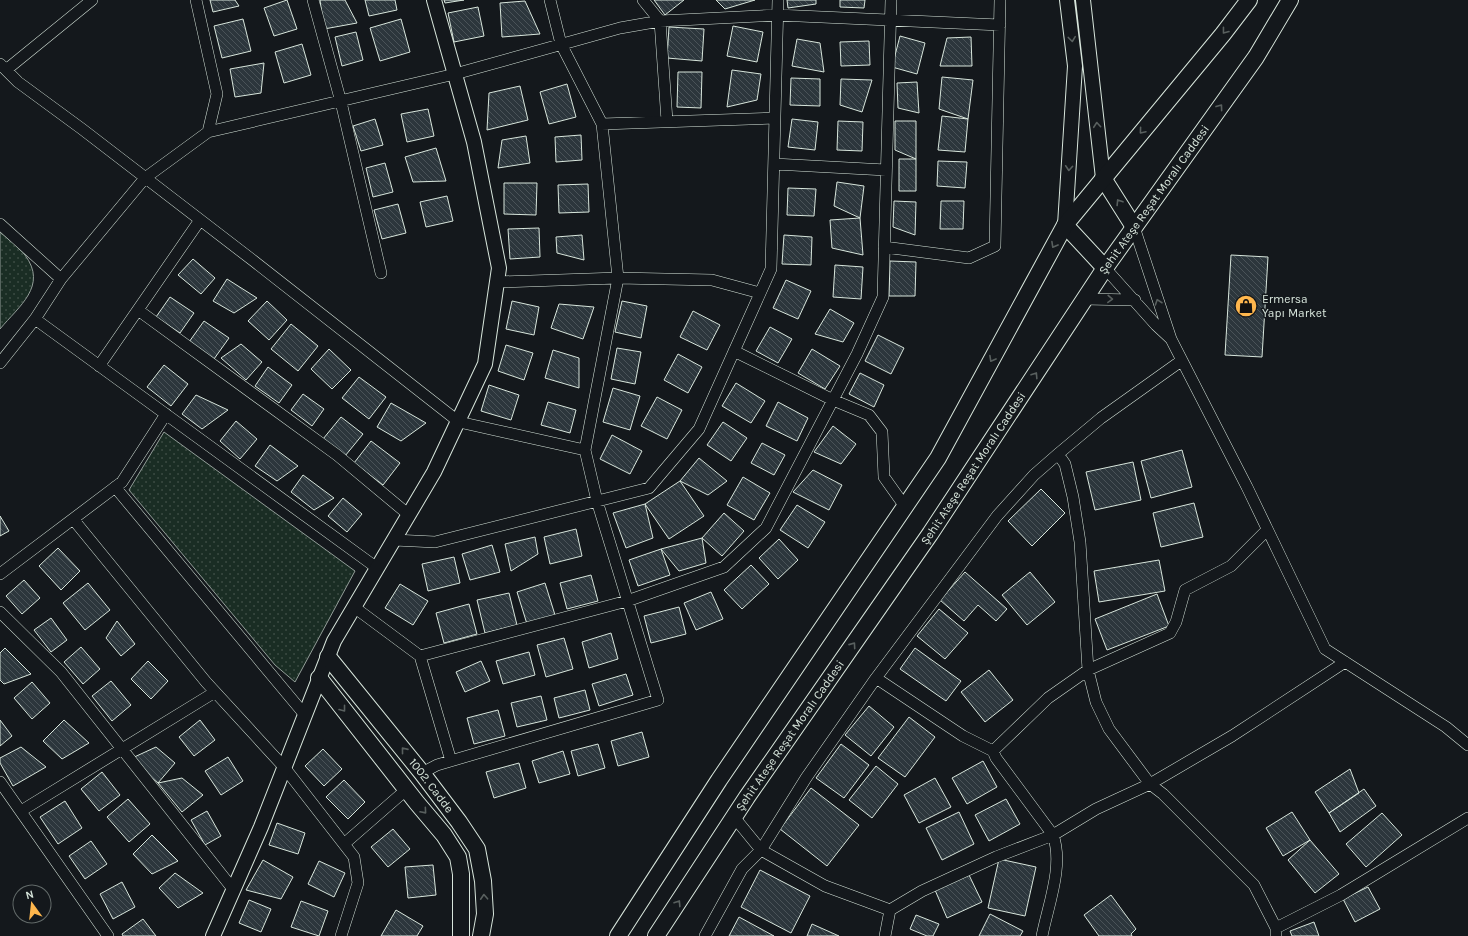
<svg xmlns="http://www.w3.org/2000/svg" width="1468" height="936" font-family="Karla,sans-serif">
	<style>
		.grass { fill: url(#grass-dots); stroke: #939e99 }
		.building { fill: url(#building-back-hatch); stroke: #d8e6dc }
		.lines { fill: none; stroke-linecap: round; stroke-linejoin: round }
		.minor-casing { stroke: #d8e6dc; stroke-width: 12 }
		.tertiary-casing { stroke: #d8e6dc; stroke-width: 16 }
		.secondary-casing { stroke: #d8e6dc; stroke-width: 18 }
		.minor { stroke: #14181c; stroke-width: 11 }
		.tertiary { stroke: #14181c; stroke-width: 14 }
		.secondary { stroke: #14181c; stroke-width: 16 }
		.oneway { stroke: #59605f }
		.labels { text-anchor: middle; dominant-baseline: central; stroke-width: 3; stroke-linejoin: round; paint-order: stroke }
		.street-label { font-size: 12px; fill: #d8e6dc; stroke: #14181c }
		.poi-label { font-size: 12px; fill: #d8e6dc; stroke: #14181c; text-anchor: start }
	</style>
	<defs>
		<pattern id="grass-dots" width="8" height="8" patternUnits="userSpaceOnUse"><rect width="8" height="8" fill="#1a2d24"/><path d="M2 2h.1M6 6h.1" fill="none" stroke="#3b4b43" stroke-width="1.8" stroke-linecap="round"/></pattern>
		<pattern id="building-back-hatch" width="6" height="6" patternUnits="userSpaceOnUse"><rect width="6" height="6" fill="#2c363c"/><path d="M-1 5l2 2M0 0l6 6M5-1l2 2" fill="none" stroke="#4a5358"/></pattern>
	</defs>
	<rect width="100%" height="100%" fill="#14181c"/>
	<path class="grass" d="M0 232C8 239 19 247 25 255 48 286 19 306 0 329Z
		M164 432 355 571 295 682 275 665 129 490Z"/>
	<path class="building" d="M210 0H235L239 6 213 12Z
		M287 0 297 29 274 36 264 8Z
		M320 0H345L357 23 324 29Z
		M365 0H395L397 10 369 16Z
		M444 0H464L445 3Z
		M654 0H684L665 15Z
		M716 0H755L725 9Z
		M787 0H816V4L788 8Z
		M840 0H865L864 8 840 7Z
		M525 1 540 34 502 37 500 3Z
		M478 7 484 36 454 42 448 13Z
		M243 19 251 51 222 58 214 26Z
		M401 19 410 52 380 61 370 28Z
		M733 26 763 32 757 62 727 56Z
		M669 27 704 29 702 61 667 58Z
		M356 32 363 60 342 66 335 37Z
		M900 36 925 43 917 74 892 67Z
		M971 37 972 66H940L947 38Z
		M797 39 820 43 824 72 792 66Z
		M869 41 870 65 841 66 840 42Z
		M302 44 311 75 284 83 275 52Z
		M264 63 261 93 235 97 230 69Z
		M732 70 761 74 757 100 727 107Z
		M678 72H702L701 108 677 107Z
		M942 77 973 80 968 119 939 109Z
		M791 78 820 79V106L790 105Z
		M841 79 872 80 862 112 840 105Z
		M917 82 919 113 898 108 897 83Z
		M567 84 576 117 549 124 540 92Z
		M520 86 528 120 487 130 489 93Z
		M428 109 434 136 407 142 401 114Z
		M942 116 968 119 965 152 938 150Z
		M375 119 383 145 361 151 353 126Z
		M792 119 818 122 815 150 788 147Z
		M838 121 863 122 862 151 837 150Z
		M895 121H916V159L895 150Z
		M581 135 582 160 556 162 555 137Z
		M526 136 530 163 498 168 502 140Z
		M436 148 446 181 413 182 405 157Z
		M899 159H916V191H899Z
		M938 161 967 162 965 188 937 186Z
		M385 163 393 192 373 197 366 168Z
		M837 182 864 186 860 218 834 206Z
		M504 183H537L536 215 504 214Z
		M588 184 589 212 559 213 558 185Z
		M788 188 816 189 814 216 787 215Z
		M447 196 453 221 426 227 420 202Z
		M894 201 916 202 915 235 893 227Z
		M941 201H964L963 229H940Z
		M398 204 406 233 382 239 374 210Z
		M860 218 863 255 832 248 830 220Z
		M539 228 540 257 510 259 508 229Z
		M582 235 584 260 557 253 556 237Z
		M784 235 812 237 811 265 782 264Z
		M1231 255 1268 257 1262 357 1225 355Z
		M193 259 215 278 201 294 178 275Z
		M890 261 916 262 915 296H889Z
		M835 265 863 267 861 299 833 297Z
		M227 279 257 298 234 313 213 301Z
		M786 280 811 291 798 319 773 308Z
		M170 297 194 313 180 333 156 317Z
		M267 301 287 320 269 340 248 321Z
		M512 301 539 307 534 335 506 329Z
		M622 301 647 306 641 338 615 332Z
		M559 304 594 307 583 339 551 328Z
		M830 309 854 323 843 342 815 334Z
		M693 311 720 325 707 350 680 337Z
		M204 321 229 338 214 359 189 342Z
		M291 324 318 346 298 371 271 349Z
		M770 327 792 339 778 363 756 351Z
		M878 335 904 348 891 374 865 361Z
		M241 344 262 362 246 380 221 358Z
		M506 345 533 353 524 380 498 371Z
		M617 348 641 352 635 384 611 379Z
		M329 349 351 370 332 389 311 369Z
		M812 349 840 366 825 389 798 373Z
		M553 350 579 358V388L545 378Z
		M678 354 702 367 688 393 664 380Z
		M164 365 188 384 171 406 147 387Z
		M268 367 292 385 279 403 255 386Z
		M860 373 884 385 874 407 849 394Z
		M359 377 386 397 369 419 342 398Z
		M736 383 765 401 751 423 722 406Z
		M489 385 519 395 511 420 481 411Z
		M613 388 640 396 630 430 603 422Z
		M303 394 324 409 312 426 291 410Z
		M196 395 228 410 202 429 182 414Z
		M657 397 682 410 667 439 641 426Z
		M548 402 576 410 570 433 541 425Z
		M778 402 808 418 797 441 766 426Z
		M391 403 426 423 401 441 377 427Z
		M341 417 363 434 345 456 323 439Z
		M236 421 257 439 240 459 220 441Z
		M723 422 747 438 731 461 707 445Z
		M833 426 856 444 841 464 814 452Z
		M612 435 642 451 630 474 600 459Z
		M371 441 400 463 383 485 354 463Z
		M762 443 785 455 774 475 751 463Z
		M270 445 298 466 277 481 255 466Z
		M1182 450 1192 487 1151 498 1141 461Z
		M699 458 727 481 708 495 680 481Z
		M1133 462 1141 500 1095 510 1086 472Z
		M813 470 842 485 829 510 793 492Z
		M303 475 334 498 314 510 291 492Z
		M743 477 770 493 754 520 727 505Z
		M680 481 704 516 669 539 645 504Z
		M1041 489 1065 513 1032 546 1008 521Z
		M343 498 362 514 347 532 328 516Z
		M1194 503 1203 537 1161 547 1153 513Z
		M645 504 653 538 626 548 613 513Z
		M797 505 825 522 808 548 780 530Z
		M724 513 744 531 722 556 702 538Z
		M0 516 9 531 0 536Z
		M576 529 582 556 550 564 544 537Z
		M535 537 538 554 511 571 505 544Z
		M702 538 706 563 679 571 661 549Z
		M779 539 798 560 778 579 759 558Z
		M492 545 500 572 470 580 462 554Z
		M58 548 80 571 61 590 39 566Z
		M661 549 670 575 638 586 629 560Z
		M454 557 460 583 428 591 422 564Z
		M1159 560 1165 591 1099 602 1094 571Z
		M751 565 769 584 742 609 724 590Z
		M965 572 1007 609 996 621 978 605 964 621 940 600Z
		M1030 572 1055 602 1027 625 1002 595Z
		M591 575 598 601 567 609 560 583Z
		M24 580 40 598 22 614 6 596Z
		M88 583 110 610 85 630 63 603Z
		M545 583 555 615 527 624 517 592Z
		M400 584 428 601 413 625 385 608Z
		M711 592 723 619 696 630 684 603Z
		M509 593 517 625 485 633 477 600Z
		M1157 594 1169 626 1107 650 1095 619Z
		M469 604 477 634 444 643 436 613Z
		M679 607 686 634 651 643 644 616Z
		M939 609 968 633 945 659 917 636Z
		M51 618 67 640 51 652 34 630Z
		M117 621 135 644 121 656 106 638Z
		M611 633 618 659 589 668 582 642Z
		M564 638 573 669 546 677 537 645Z
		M81 647 100 669 83 684 64 662Z
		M5 648 31 674 4 684 0 680V653Z
		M915 648 961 681 946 701 900 669Z
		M529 652 535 675 503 684 496 661Z
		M148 661 168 681 151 699 131 679Z
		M481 661 490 681 465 692 456 672Z
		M989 670 1013 700 985 722 961 692Z
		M626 674 633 695 599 706 592 684Z
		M111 681 131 705 112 721 92 696Z
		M32 682 50 703 32 719 14 698Z
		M585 690 590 710 559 718 554 698Z
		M541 696 547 720 517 727 511 703Z
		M869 706 894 727 871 756 845 735Z
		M498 710 505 736 474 744 467 718Z
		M909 717 935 737 905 777 878 758Z
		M0 720 12 736 0 746Z
		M64 720 89 743 62 759 43 741Z
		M200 720 215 740 194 756 179 737Z
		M642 732 649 757 618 766 611 741Z
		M598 744 605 768 578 776 571 751Z
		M841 744 869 765 844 798 816 778Z
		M21 747 46 767 13 786 0 763V758Z
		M156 747 175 763 158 783 130 759Z
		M323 749 342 769 324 786 305 766Z
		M563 751 570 774 539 783 532 761Z
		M228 757 243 781 221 795 205 771Z
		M983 761 997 787 967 804 952 778Z
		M519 763 526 788 494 798 486 772Z
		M876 766 898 784 872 818 849 800Z
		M1350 769 1359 793 1329 813 1315 792Z
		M102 772 120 795 99 811 81 789Z
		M182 778 203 795 182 812 158 783Z
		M935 778 951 807 919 823 904 795Z
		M344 780 365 802 348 819 326 797Z
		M811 788 859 825 827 866 780 829Z
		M1364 789 1376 806 1340 832 1329 813Z
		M128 799 150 824 129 842 107 817Z
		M1006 799 1020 824 989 841 975 815Z
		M65 801 82 828 58 844 40 817Z
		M207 811 221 836 205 845 191 820Z
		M959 812 974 844 942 860 926 828Z
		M1292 812 1310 840 1283 856 1266 828Z
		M1382 813 1402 835 1366 867 1346 844Z
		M277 823 305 833 298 854 269 845Z
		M393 829 410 849 388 867 371 847Z
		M152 835 178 861 152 874 133 854Z
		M1310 840 1339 874 1315 893 1288 860Z
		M91 841 107 864 85 879 69 856Z
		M999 859 1036 867 1025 916 988 908Z
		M263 860 293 877 281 899 246 890Z
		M319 861 345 873 334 897 308 884Z
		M433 865 436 895 408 898 405 867Z
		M760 870 810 896 791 933 741 907Z
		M175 873 203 893 178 908 159 888Z
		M969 875 982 902 947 918 935 890Z
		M122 882 135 907 113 919 100 894Z
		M1368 887 1380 909 1355 922 1343 899Z
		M1111 895 1136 929 1131 934 1132 936H1099L1084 915Z
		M249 900 271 909 261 932 239 923Z
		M301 901 328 911 319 936 291 927Z
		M396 910 423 926 417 936H381Z
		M990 914 1023 931 1020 936H979Z
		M916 915 939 924 933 936H927L910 929Z
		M739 917 774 936H729Z
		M143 919 156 936H123L122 934Z
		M1314 922 1319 936H1292L1290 931Z
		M812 924 839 936H807Z"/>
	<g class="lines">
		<g class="minor-casing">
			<path id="minor" d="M196 0 217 94 208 132
				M313 0 341 102 381 273
				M643 0 660 21 667 121
				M0 64 18 82 82 129 255 262 459 422 585 450
				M6 70 92 0
				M602 124 775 118
				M774 164 886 170
				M0 224 61 279
				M1134 227 1171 339 1247 487 1325 649 1446 727 1468 745
				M884 247 969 258 995 246 1000 0
				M1105 268 1156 325 1170 338
				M497 282 618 278 712 280 760 293
				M1085 299 1135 300
				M138 310 337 455 409 515
				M35 319 377 568
				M734 351 833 400 869 415 882 432 884 477 906 508
				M0 363 35 319 61 279 145 178 208 132 455 74 620 28 660 21 777 15 1000 25
				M99 366 200 220
				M1058 454 1065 464 1073 497 1080 542 1088 670 1096 702 1109 729 1150 784 1163 794 1254 885 1276 928V936
				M115 487 305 715
				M73 519 206 682 284 767 354 857 358 883 341 936
				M394 540 435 542 649 488 699 429 771 269 778 0
				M0 574 122 482 166 414
				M354 607 420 656 627 601 724 567 766 528 857 354 883 297 891 0
				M0 612 61 672 233 889
				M420 656 451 761
				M876 678 963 736 993 751 996 758 1053 835C1064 866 1048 905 1042 936
				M993 751 1048 698 1088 670 1170 633 1176 622 1185 590 1231 566 1266 531
				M422 773 437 765 658 700 597 501 585 450 618 278 602 124 561 44 550 0
				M0 782 108 936
				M21 811 215 692
				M734 817 761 850 825 886 890 910
				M344 844 407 789
				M890 910 922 891 996 857 1053 835 1096 809 1150 784 1232 736 1345 662
				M1276 928 1341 895 1468 818
				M705 936 742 869 761 850 806 778 876 678 997 516 1034 475 1058 454 1101 418 1181 361
				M885 936 890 910"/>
		</g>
		<g class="tertiary-casing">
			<path id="tertiary" d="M1083 0 1103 178
				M1065 225 1075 66 1067 0
				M213 936 261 827 334 641 434 472 485 364 499 268 474 142 434 0"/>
		</g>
		<g class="secondary-casing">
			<g id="secondary">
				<path d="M1103 178 1134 227"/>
				<path d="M1065 225 1105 268"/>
				<path id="s1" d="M328 657 422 773 459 822 477 849 483 881 485 914 481 936"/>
				<path d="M319 678 417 803 444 835 458 857 461 874V936"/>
				<path d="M618 936 719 780 938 458 1065 225 1223 34 1249 0"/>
				<path id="s2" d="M656 936 747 797 930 534 1105 268 1256 57 1290 0"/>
			</g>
		</g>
		<use href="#minor" class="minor"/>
		<use href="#tertiary" class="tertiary"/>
		<use href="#secondary" class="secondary"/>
	</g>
	<defs><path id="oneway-chevron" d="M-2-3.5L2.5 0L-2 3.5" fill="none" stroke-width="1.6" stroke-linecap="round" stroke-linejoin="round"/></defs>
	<g class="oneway">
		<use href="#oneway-chevron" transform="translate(1225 31) rotate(128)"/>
		<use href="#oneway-chevron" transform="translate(1072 39) rotate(83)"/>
		<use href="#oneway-chevron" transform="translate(1220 107) rotate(-54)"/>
		<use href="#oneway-chevron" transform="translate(1097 125) rotate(-95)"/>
		<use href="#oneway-chevron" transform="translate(1142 131) rotate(130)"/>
		<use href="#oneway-chevron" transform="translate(1069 168) rotate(94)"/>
		<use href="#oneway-chevron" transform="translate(1119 202) rotate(-122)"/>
		<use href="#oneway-chevron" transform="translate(1054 245) rotate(119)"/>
		<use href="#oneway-chevron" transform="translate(1110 299) rotate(2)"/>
		<use href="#oneway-chevron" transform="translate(1158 302) rotate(-109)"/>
		<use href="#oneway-chevron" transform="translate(992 359) rotate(119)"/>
		<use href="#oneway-chevron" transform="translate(1035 375) rotate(-57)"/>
		<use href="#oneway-chevron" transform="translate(853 645) rotate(-55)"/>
		<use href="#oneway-chevron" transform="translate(343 709) rotate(52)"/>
		<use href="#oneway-chevron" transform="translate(404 750) rotate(-129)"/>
		<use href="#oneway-chevron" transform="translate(424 811) rotate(49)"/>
		<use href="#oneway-chevron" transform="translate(484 897) rotate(-93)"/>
		<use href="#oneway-chevron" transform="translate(678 903) rotate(-57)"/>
	</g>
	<defs>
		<g id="shop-disc" transform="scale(1.15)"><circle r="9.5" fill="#ffb74d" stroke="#14181c"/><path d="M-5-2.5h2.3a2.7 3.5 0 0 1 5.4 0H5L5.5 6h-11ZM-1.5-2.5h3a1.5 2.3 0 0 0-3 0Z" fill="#111"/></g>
	</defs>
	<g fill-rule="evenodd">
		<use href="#shop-disc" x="1246" y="306"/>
	</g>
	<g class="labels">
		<g class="street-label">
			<text stroke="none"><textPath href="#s2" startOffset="889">Şehit Ateşe Reşat Moralı Caddesi</textPath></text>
			<text stroke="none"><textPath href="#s2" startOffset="565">Şehit Ateşe Reşat Moralı Caddesi</textPath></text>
			<text stroke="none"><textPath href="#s2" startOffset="241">Şehit Ateşe Reşat Moralı Caddesi</textPath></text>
			<text stroke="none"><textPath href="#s1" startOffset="165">1002. Cadde</textPath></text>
		</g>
		<g class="poi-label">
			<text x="1262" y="299">Ermersa<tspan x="1262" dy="14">Yapı Market</tspan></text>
		</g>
	</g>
	<g transform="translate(32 904) rotate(345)"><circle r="19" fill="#14181c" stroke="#626a69"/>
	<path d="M0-3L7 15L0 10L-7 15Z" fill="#ffb74d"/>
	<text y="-6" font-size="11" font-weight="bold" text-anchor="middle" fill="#d8e6dc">N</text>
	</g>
</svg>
